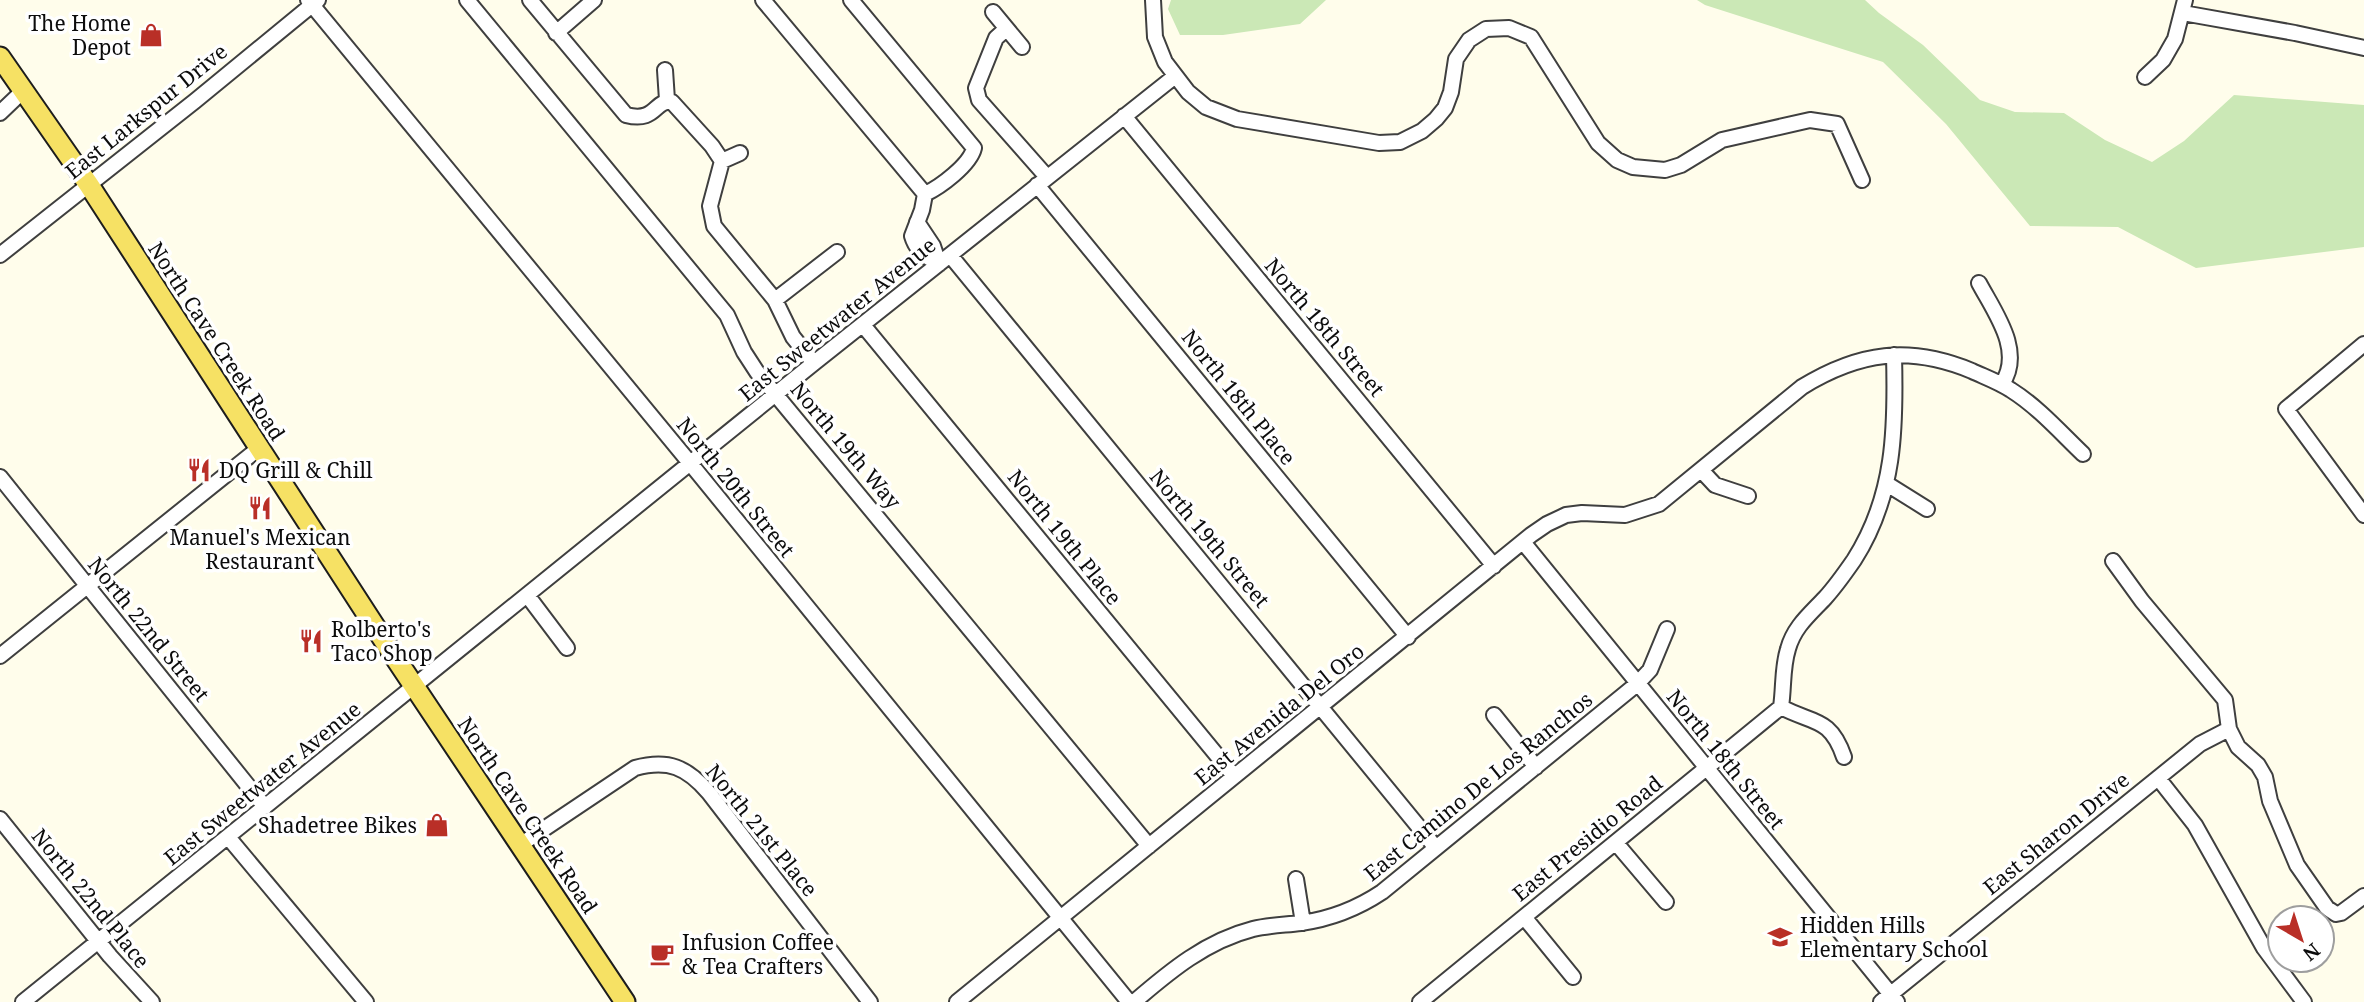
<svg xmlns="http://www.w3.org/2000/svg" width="2364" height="1002" font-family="'Noto Serif',serif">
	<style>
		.grass { fill: #cbe8b6 }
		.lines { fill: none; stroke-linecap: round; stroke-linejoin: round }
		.minor-casing { stroke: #3f3f3f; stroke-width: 18 }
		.major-casing { stroke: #1d1d1d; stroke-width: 23 }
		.minor { stroke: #fff; stroke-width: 14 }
		.major { stroke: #f6e164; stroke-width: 19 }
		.labels { text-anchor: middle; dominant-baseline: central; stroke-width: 7; stroke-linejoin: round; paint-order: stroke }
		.poi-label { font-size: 21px; fill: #0c0c0c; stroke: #fff; text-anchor: start }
		.street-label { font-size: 21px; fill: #0c0c0c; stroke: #fff }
	</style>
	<rect width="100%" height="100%" fill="#fffdeb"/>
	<path class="grass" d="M1171 0H1326L1300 24 1223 35H1180L1168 9Z
		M1697 0H1865L1879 13 1923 45 1980 100 2015 112 2064 113 2105 140 2152 162 2184 141 2234 95 2364 105V247L2196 268 2118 227 2030 226 1946 124 1883 62 1705 5Z"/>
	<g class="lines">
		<g class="minor-casing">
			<path id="minor" d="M308 0 690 463 1129 1002
				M467 0 727 315 744 352 757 372 1149 846
				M530 0 626 115C657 123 654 99 672 102L712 146 722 161 710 206 714 226 775 300 793 337 814 363
				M763 0 925 194 922 210 912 236C916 250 926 257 939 264
				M851 0 974 148C970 165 940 187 925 194
				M1153 0 1155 37 1165 62 1188 92 1206 107 1237 119 1379 143 1400 142 1422 131 1436 119 1445 108 1451 92 1456 59 1469 40 1486 29 1509 28 1531 37 1598 143 1617 160 1633 167 1665 170 1681 165 1722 140 1810 120 1837 124 1862 180
				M993 12 1022 47
				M2183 13 2295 33 2364 48
				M1006 29 996 38 976 88 979 100 1047 177
				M556 33 594 0
				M665 70 667 100
				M2145 77 2163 60 2175 39 2185 0
				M0 113 23 91
				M1124 116 1494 566
				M722 161 740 153
				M1037 185 1408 637
				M917 222 933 246 939 264
				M0 255 195 101 318 0
				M950 255 1436 848
				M1979 283C1995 313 2024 351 2002 384
				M775 300 837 252
				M863 325 1234 776
				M2364 344 2286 409 2364 515
				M1701 470 1715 485 1748 496
				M0 477 265 807
				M1887 484 1927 509
				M1523 542 1897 1002
				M2113 561 2142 601 2225 700 2229 729 2238 747 2258 765 2265 777 2270 801 2297 865 2327 908 2336 914 2341 913 2364 896
				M527 595 567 648
				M0 656 258 449
				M1781 707C1784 687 1782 668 1788 649 1794 627 1809 615 1825 598 1835 587 1845 573 1854 560 1895 496 1896 428 1894 355
				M1781 707C1812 724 1830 716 1844 757
				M1494 715 1536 767
				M2158 778 2195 825 2264 948 2304 1002
				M0 819 110 956 152 1002
				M228 837 366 1002
				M1616 843 1666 902
				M520 845 635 768C668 759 687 767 709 793L870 1002
				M1296 879 1303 923
				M1524 917 1573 977
				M23 1002 814 363 1174 77
				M957 1002 1531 535 1547 524 1566 515 1582 513 1625 515 1659 504 1802 387C1859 352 1909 345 1972 371 1985 377 1999 382 2011 390 2038 407 2060 432 2083 454
				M1134 1002C1170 971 1206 941 1253 929 1269 925 1285 925 1301 923 1330 919 1358 908 1382 892L1637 684 1650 670 1667 629
				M1420 1002 1781 707
				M1881 1002 2200 744 2229 729"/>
		</g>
		<g class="major-casing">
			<path id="major" d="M0 57 89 185 394 656 625 1002"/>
		</g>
		<use href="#minor" class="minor"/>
		<use href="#major" class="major"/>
	</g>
	<defs>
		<g id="shop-bare" transform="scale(1.89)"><path d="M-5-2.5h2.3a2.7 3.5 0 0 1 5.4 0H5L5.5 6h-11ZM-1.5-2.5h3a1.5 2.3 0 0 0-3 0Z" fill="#b92f27" stroke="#fff" stroke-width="2.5" paint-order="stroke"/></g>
		<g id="restaurant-bare" transform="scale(1.89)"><path d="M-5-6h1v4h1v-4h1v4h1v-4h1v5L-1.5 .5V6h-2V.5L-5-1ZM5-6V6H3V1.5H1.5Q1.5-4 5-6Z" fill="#b92f27" stroke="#fff" stroke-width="2.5" paint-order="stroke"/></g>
		<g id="school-bare" transform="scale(1.89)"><path d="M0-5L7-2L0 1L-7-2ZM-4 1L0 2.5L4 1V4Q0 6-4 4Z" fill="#b92f27" stroke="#fff" stroke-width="2.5" paint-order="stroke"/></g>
		<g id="cafe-bare" transform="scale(1.89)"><path d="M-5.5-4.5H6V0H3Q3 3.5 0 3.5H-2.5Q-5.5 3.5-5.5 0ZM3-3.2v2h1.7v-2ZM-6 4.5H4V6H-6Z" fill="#b92f27" stroke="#fff" stroke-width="2.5" paint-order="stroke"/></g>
	</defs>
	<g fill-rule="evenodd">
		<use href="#shop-bare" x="151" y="35"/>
		<use href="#restaurant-bare" x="199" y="470"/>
		<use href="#restaurant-bare" x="260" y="508"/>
		<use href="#restaurant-bare" x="311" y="641"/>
		<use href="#shop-bare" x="437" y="825"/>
		<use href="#school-bare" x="1780" y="937"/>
		<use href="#cafe-bare" x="662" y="954"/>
	</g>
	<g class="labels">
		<g class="poi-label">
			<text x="131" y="23" text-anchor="end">The Home<tspan x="131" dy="24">Depot</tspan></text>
			<text x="219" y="470">DQ Grill &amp; Chill</text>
			<text x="260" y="537" text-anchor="middle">Manuel's Mexican<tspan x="260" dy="24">Restaurant</tspan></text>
			<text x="331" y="629">Rolberto's<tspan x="331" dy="24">Taco Shop</tspan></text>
			<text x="417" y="825" text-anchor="end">Shadetree Bikes</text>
			<text x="1800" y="925">Hidden Hills<tspan x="1800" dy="24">Elementary School</tspan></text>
			<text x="682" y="942">Infusion Coffee<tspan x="682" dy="24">&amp; Tea Crafters</tspan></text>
		</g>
		<g class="street-label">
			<text transform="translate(146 111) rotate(-39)">East Larkspur Drive</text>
			<text transform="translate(837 319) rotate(-39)">East Sweetwater Avenue</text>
			<text transform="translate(1325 327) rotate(50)">North 18th Street</text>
			<text transform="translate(217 341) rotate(57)">North Cave Creek Road</text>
			<text transform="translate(1239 397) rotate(51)">North 18th Place</text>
			<text transform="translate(846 445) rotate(50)">North 19th Way</text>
			<text transform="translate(736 487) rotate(51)">North 20th Street</text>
			<text transform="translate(1065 537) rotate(51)">North 19th Place</text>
			<text transform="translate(1210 538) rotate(50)">North 19th Street</text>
			<text transform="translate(149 629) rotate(51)">North 22nd Street</text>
			<text transform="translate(1279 714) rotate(-39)">East Avenida Del Oro</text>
			<text transform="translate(1726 759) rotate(51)">North 18th Street</text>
			<text transform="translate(262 783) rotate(-39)">East Sweetwater Avenue</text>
			<text transform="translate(1478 786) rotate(-39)">East Camino De Los Ranchos</text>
			<text transform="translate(528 815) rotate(56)">North Cave Creek Road</text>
			<text transform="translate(762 830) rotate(51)">North 21st Place</text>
			<text transform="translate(2056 833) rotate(-39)">East Sharon Drive</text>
			<text transform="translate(1587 838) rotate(-39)">East Presidio Road</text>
			<text transform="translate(91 898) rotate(51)">North 22nd Place</text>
		</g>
	</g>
	<g transform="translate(2301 939) rotate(141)"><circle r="33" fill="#ffffff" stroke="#9e9e9e" stroke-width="2"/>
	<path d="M0-5L12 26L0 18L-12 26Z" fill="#b92f27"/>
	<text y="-10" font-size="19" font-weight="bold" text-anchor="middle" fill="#0c0c0c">N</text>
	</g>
</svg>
